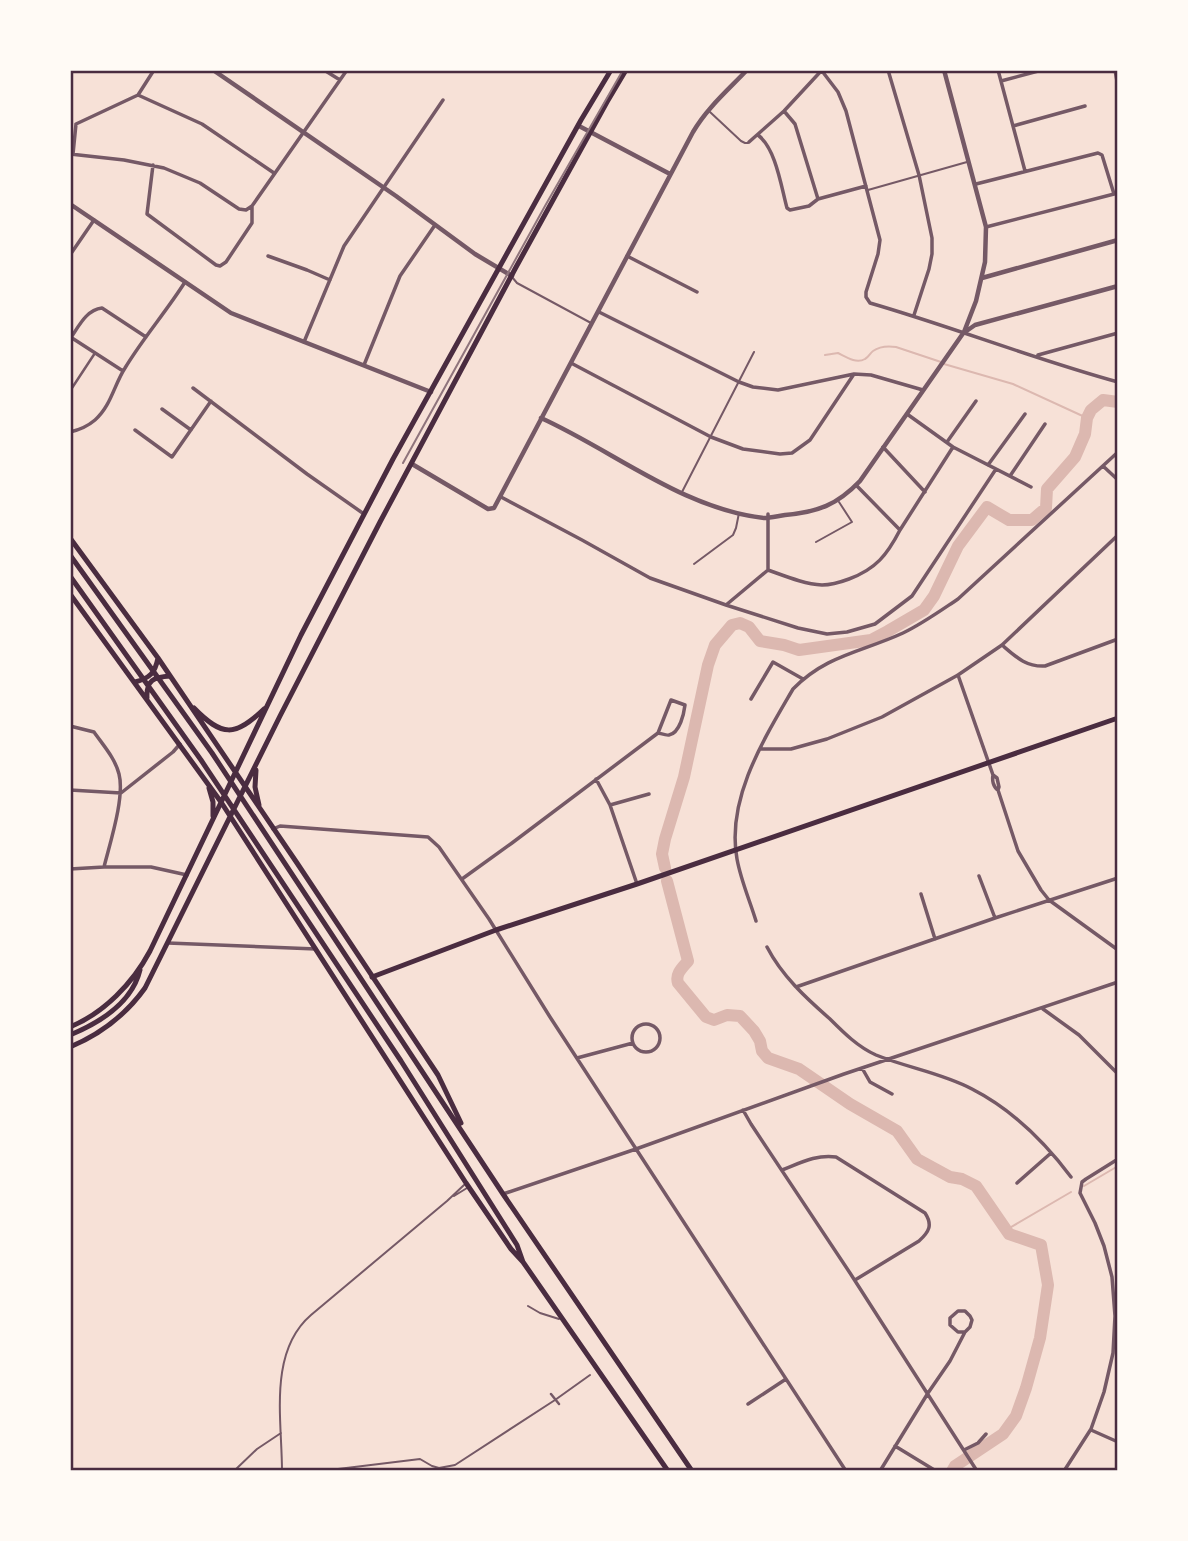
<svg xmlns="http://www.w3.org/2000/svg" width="1188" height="1541" font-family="Signika,sans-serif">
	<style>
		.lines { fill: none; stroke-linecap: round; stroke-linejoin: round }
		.stream { stroke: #dcb8b0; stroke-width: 2 }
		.river { stroke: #dcb8b0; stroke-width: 12 }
		.service { stroke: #755966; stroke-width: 2 }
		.pedestrian { stroke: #755966; stroke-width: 2.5 }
		.minor { stroke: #755966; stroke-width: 3.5 }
		.tertiary { stroke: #755966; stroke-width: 4.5 }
		.secondary { stroke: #4a2c40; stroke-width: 5 }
		.primary { stroke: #4a2c40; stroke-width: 5 }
		.rail { stroke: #8f747c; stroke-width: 2 }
		.neatline { fill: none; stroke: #4a2c40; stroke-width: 2.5 }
	</style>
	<rect width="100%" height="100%" fill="#f7e1d7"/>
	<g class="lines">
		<path class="stream" d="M825 355 838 353C846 357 856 364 865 359 869 357 870 353 873 351 880 346 889 346 896 347L941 362
			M944 364 1013 384 1087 418
			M1084 1186 1118 1166
			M1006 1230 1071 1192"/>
		<path class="river" d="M665 868 662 854 665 839 684 777 708 665 715 645 732 625 740 623 749 627 760 641 784 645 799 650 871 640 888 631 924 610 934 596 958 546 987 507 1009 520H1032L1046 508 1047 489 1075 457 1085 434 1087 418 1091 410 1103 400 1118 402
			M667 881 688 961C682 968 675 974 678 983L706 1017 714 1020 727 1015 740 1016 754 1031 760 1041 762 1051 768 1058 799 1069 850 1104 897 1131 917 1159 950 1177 962 1179 976 1186 1009 1234 1041 1245 1048 1285 1040 1338 1026 1388 1016 1416 1003 1434 955 1466 952 1471"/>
		<path class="service" d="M710 112 741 141 745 143H748
			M868 190 967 162
			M512 277 517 283 591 323
			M682 492 754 352
			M816 542 852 522 839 502
			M694 564 733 535 736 528 739 513
			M454 1196 467 1188
			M528 1306 540 1313 559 1319
			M282 1470 338 1469 420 1459 432 1466 439 1468 455 1465 555 1400 590 1375
			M234 1471 257 1449 281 1433
			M282 1471C282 1420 268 1352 311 1315L447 1201 464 1185"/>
		<path class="pedestrian" d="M70 391 95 353
			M551 1394 559 1404"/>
		<path class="minor" d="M324 70 340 80
			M888 70 919 175 932 238V254L929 269 914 315
			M998 70 1025 171
			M1115 70 1118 87
			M822 71 838 92 846 111 880 240 878 254 866 292V297L870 303C953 327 1034 359 1118 382
			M1001 81 1042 70
			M138 95 202 124 274 173
			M138 95 154 70
			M784 111 795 124 818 199
			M76 124 138 95
			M1013 126 1085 106
			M758 135C776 149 781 186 787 208L790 210 809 206 818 199 866 186
			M749 142 784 111 822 70
			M70 154 124 160 164 168 200 183 239 209 246 210 252 206
			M73 154 76 124
			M153 165 147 214 216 265 220 266 226 262 252 223V206
			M976 184 1098 153 1102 155 1114 194
			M252 206 347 70
			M986 227 1118 193
			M70 255 94 220
			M268 256 307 270 330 280
			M627 256 697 292
			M599 312 739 382 753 387 778 390 854 374 871 375 923 390
			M72 338 123 371
			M70 339C79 326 86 310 102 308L146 337
			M304 342 344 246 443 100
			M1038 355 1118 333
			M571 363 711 437 743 449 780 454 792 453 810 440 854 374
			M364 365 400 276 435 225
			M193 388 307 474 364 514
			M162 409 191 430
			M907 414 953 447 1031 487
			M135 430 172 457 211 401
			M70 432C79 430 88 426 95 420 111 406 114 385 125 368 143 338 166 312 185 282
			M947 442 976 401
			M883 447 925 492
			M988 465 1025 414
			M1103 466 1118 480
			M1010 476 1045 424
			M856 485 900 530
			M501 497 582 540 650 578 726 605 798 628 827 634 847 632 875 624 912 596 996 469
			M768 570C785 576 804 584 822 585 831 585 841 582 849 579 876 569 887 555 900 530L953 447
			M768 570V514
			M726 605 768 570
			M1002 645C1016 657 1026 667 1045 666L1118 639
			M958 675 993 775 997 778 999 787 998 790
			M751 699 773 662 803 679
			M70 726 94 732C103 745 115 758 119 774 125 797 110 843 104 867
			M760 749H791L827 739 882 717 958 675 1002 645 1118 535
			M993 775C992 780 993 787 998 790L1018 851 1041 890 1049 900 1118 950
			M596 779 610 805 637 884
			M70 790 121 793 173 752 180 744
			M610 805 649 794
			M273 829 280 826 428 837 439 847 489 919 550 1017 846 1471
			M70 869 104 867H151L187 875
			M979 876 995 918
			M462 879 512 843 658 733C659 733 668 736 669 735 680 733 684 713 685 705L671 700 658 733
			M921 894 935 939
			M756 921C750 901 741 881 737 859 726 799 764 739 793 689 826 655 862 652 903 633 922 624 940 611 958 599L1118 452
			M168 943 316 949
			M767 947C782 976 806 998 830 1019 844 1033 858 1047 876 1055 908 1068 942 1073 972 1089 1013 1110 1044 1141 1071 1177
			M796 987 995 918 1118 878
			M1043 1009 1079 1035 1118 1074
			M632 1038a14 14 0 1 1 28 0a14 14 0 1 1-28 0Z
			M577 1058 633 1043
			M862 1068 870 1082 892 1094
			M743 1110 751 1124 850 1273 977 1471
			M782 1170C800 1163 817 1154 836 1157L925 1213C933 1225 929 1232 919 1241L855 1280
			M1017 1183 1051 1153
			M503 1194 636 1149 844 1074 1118 982
			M748 1404 786 1379
			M1091 1430 1118 1442
			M895 1446 936 1471
			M964 1450 978 1443 986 1434
			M880 1471 928 1393 950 1361 965 1332 970 1327 972 1320 970 1316 965 1311H958L950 1318V1325L958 1332H965
			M1064 1471 1091 1429 1104 1392 1113 1353 1115 1316 1112 1277 1104 1246 1095 1223 1080 1193 1082 1182 1086 1179 1118 1159"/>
		<path class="tertiary" d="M213 70 396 196 475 254 512 276
			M579 126 670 174
			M70 204 231 313 431 392
			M982 278 1118 240
			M965 332 975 325 1118 286
			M541 418C614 451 683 509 764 518 770 518 778 516 785 515 818 512 837 505 860 481L964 332 976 301 985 262 986 227 944 70
			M412 464 488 509 494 508 693 132C707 108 728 90 747 70"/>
		<path class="secondary" d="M372 977 496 930 637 884 1118 718"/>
		<path class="primary" d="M70 538 158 658 297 863 438 1075 461 1123
			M70 555 212 753 503 1194 692 1471
			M70 576 201 760 401 1061 517 1245 523 1262
			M70 594 221 802 466 1183 511 1249 523 1262 668 1471
			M135 682C150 678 155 673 158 658
			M147 698C146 680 154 677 170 676
			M194 708C222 737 235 737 264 709
			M256 770 255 787 259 805
			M209 788 213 802V816
			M70 1027C104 1013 133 983 150 951L301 635 393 459 581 120 611 70
			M70 1035C99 1023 132 1003 140 970
			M70 1047C101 1034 125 1016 145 988L280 716 380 522 515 269 607 102 626 70"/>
		<path class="rail" d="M403 463 545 206 623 70"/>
	</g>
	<rect width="1188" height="1541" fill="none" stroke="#fffaf5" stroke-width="144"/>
	<rect x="72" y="72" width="1044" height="1397" class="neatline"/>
</svg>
